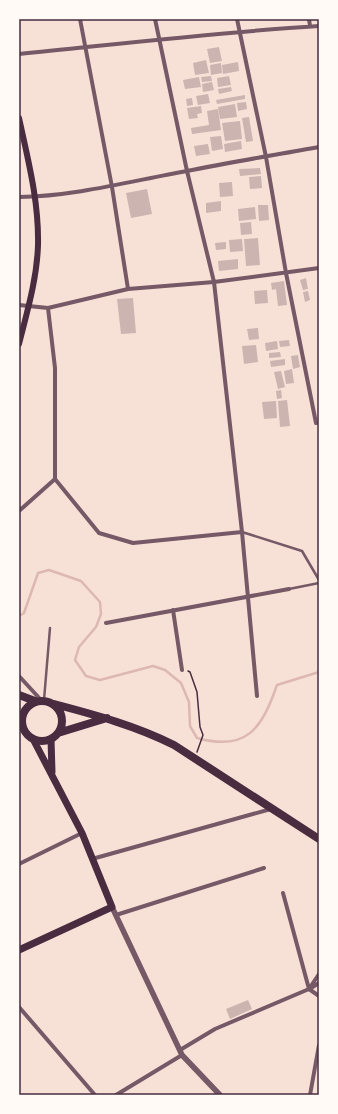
<svg xmlns="http://www.w3.org/2000/svg" width="338" height="1114" font-family="Karla,sans-serif">
	<style>
		.lines { fill: none; stroke-linecap: round; stroke-linejoin: round }
		.stream { stroke: #dcb8b0; stroke-width: 2.5 }
		.building { fill: #ccb4b1 }
		.path { stroke: #4a2c40; stroke-width: 1.5 }
		.service { stroke: #755966; stroke-width: 2.5 }
		.minor { stroke: #755966; stroke-width: 4 }
		.tertiary { stroke: #755966; stroke-width: 5.5 }
		.secondary { stroke: #4a2c40; stroke-width: 6 }
		.primary { stroke: #4a2c40; stroke-width: 7 }
		.trunk { stroke: #4a2c40; stroke-width: 8 }
		.neatline { fill: none; stroke: #4a2c40; stroke-width: 1.5 }
	</style>
	<rect width="100%" height="100%" fill="#f7e1d7"/>
	<g class="lines">
		<path class="stream" d="M19 616 24 613 38 573 49 570 81 581 100 602 101 614 96 627 79 647 75 660 86 676 100 680 153 666 165 670 181 683 189 702 190 726 197 738C247 752 262 728 277 685L319 672"/>
	</g>
	<path class="building" d="M219 47 222 61 210 63 207 49Z
		M206 60 209 73 195 75 193 63Z
		M238 62 239 71 223 74 222 65Z
		M221 63 222 73 211 75 210 65Z
		M211 76 212 81 202 82 201 77Z
		M229 76 231 85 218 87 217 78Z
		M199 77 201 87 185 89 183 80Z
		M212 82 214 90 203 92 202 84Z
		M231 87 232 91 219 94 218 89Z
		M208 94 210 103 198 105 196 96Z
		M245 95V99L217 104 216 100Z
		M192 98 193 105 187 106 186 99Z
		M246 102 247 109 238 111 237 103Z
		M235 104 237 117 220 119 218 107Z
		M201 106 202 113 197 114 198 118 189 119 187 108Z
		M218 109 221 130 192 134 191 128 209 125 207 111Z
		M249 117 253 141 246 142 242 118Z
		M240 121 242 139 225 141 222 123Z
		M221 136 223 149 212 151 210 137Z
		M241 141 242 149 225 152 224 144Z
		M208 144 210 154 196 156 194 146Z
		M260 168 261 174 240 176 239 169Z
		M261 176 262 188 250 189 249 177Z
		M232 182 233 196 220 197 219 183Z
		M147 189 152 214 131 218 126 193Z
		M221 201V211L206 213V203Z
		M258 205H268L269 220 259 221Z
		M255 207 256 219 239 221 238 209Z
		M251 222 252 234 241 235 240 223Z
		M258 238 260 265 246 266 244 239Z
		M242 239 243 251 230 252 229 240Z
		M226 242V249L216 250 215 243Z
		M238 259V269L219 271 218 261Z
		M306 278 308 289 303 290 300 280Z
		M284 281 287 305 278 306 276 289 272 290 271 283Z
		M267 290 268 303 255 304 254 291Z
		M308 291 310 300 305 302 303 292Z
		M133 298 136 333 121 334 117 299Z
		M258 328 259 339 249 340 247 329Z
		M289 340 290 346 280 347 279 341Z
		M277 341 278 349 266 351 265 343Z
		M256 345 258 362 244 364 242 346Z
		M280 352 281 357 269 358V353Z
		M298 355 300 367 293 369 291 356Z
		M285 359V365L271 367 270 361Z
		M292 369 294 383 286 384 284 371Z
		M281 371 285 387 278 389 274 372Z
		M281 390 282 398 277 399 276 391Z
		M287 400 290 426 280 427 278 401Z
		M276 401 277 418 264 419 262 402Z
		M248 1000 252 1009 230 1019 226 1009Z"/>
	<g class="lines">
		<path class="path" d="M188 671 190 672 197 692 200 727 203 735 197 752"/>
		<path class="service" d="M242 532 302 551 319 580
			M289 589 319 583
			M44 700 50 628
			M19 729H23"/>
		<path class="minor" d="M80 19 112 187 128 289
			M155 19 187 171 214 282 242 532 257 696
			M237 19 266 157 286 273 316 423
			M309 19 310 26
			M19 54C119 44 219 32 319 26
			M19 197C76 196 131 181 187 171 231 162 275 155 319 147
			M19 305 48 308 128 289 214 282 319 268
			M55 479 99 533 133 543 242 532
			M19 511 55 479V368L48 308
			M173 610 182 670
			M106 623 289 589
			M19 676 41 700
			M92 859 271 809
			M19 864 82 833
			M283 893 309 989 319 996
			M116 915 264 868
			M311 988 319 983
			M19 1007 95 1095
			M180 1050 215 1029 309 989 319 974
			M116 1095 182 1055
			M310 1095 319 1045"/>
		<path class="tertiary" d="M112 907 182 1055 220 1095"/>
		<path class="secondary" d="M19 118C28 160 39 201 38 245 37 279 27 312 19 344"/>
		<path class="primary" d="M51 739 52 772
			M19 950 112 907 82 833 33 739"/>
		<path class="trunk" d="M19 695 35 701
			M22 721a20 20 0 1 1 40 0a20 20 0 1 1-40 0Z
			M54 704C96 715 136 726 174 745L319 839
			M58 733 107 718"/>
	</g>
	<rect width="338" height="1114" fill="none" stroke="#fffaf5" stroke-width="40"/>
	<rect x="20" y="20" width="298" height="1074" class="neatline"/>
</svg>
